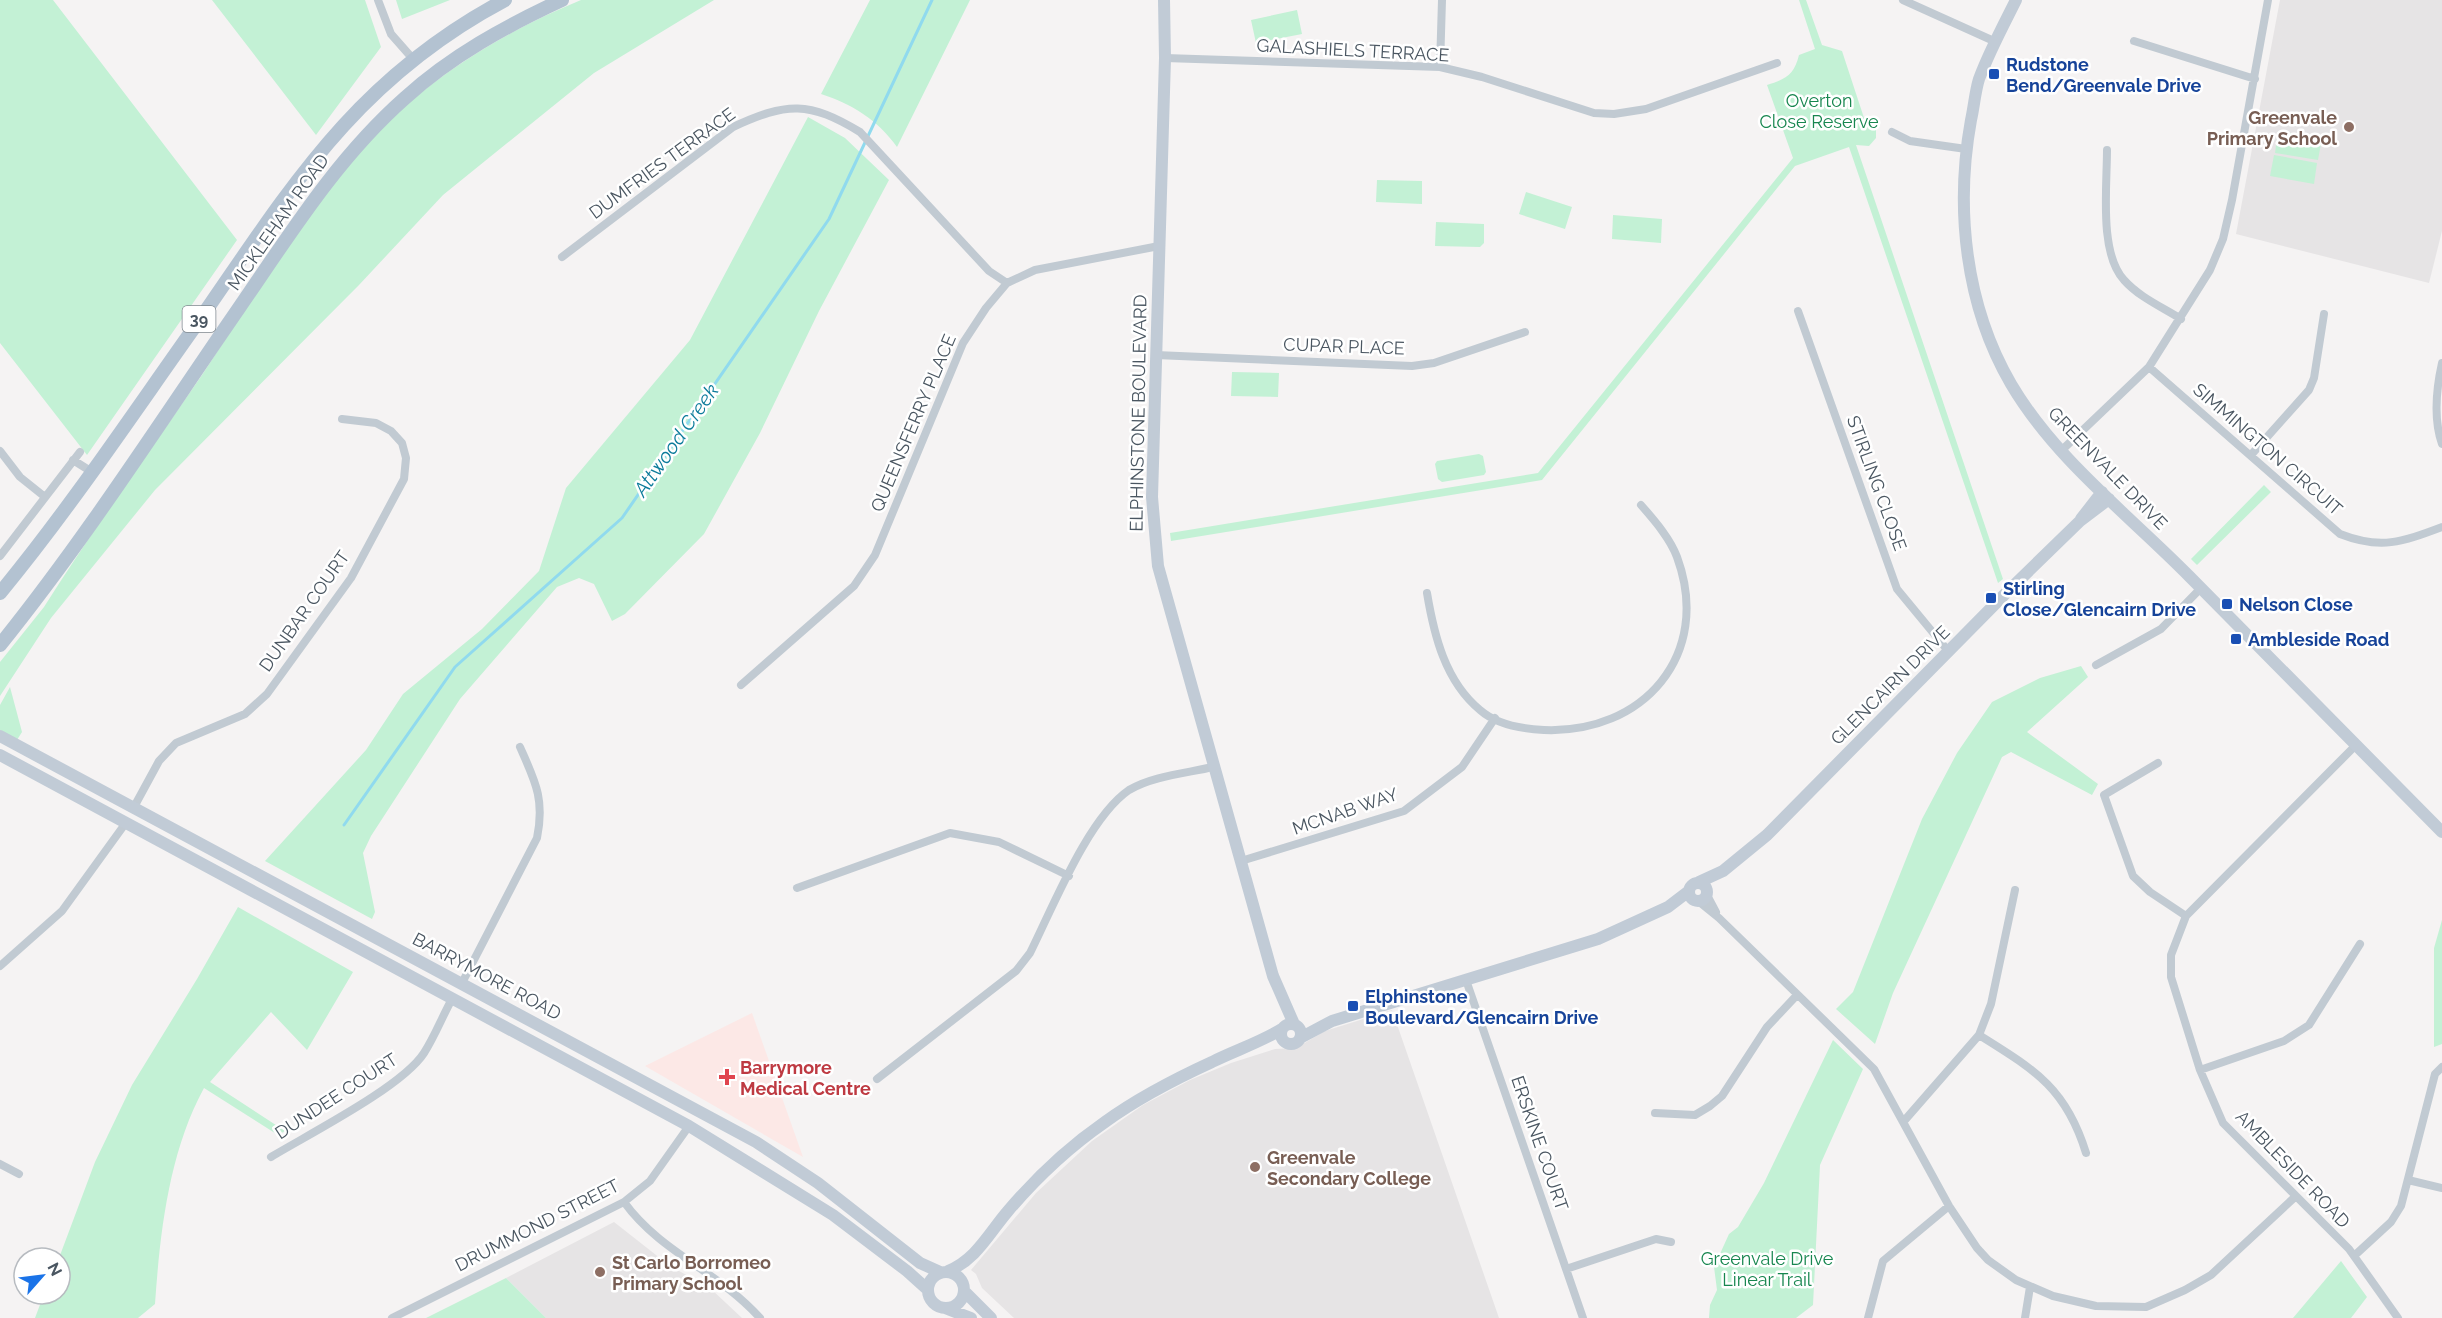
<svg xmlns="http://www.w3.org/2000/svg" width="2442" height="1318" font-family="Raleway,sans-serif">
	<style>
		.education { fill: #e6e4e5 }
		.medical { fill: #fce8e6 }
		.green { fill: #c3f1d5 }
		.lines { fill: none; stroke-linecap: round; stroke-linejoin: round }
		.stream { stroke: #90daee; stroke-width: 3 }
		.street { stroke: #c1cad2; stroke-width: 8 }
		.secondary { stroke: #c1cbd6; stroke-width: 12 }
		.primary { stroke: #b3c2d1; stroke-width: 14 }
		.transit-dot { fill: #1a4fb4; stroke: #fff; stroke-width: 2 }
		.education-dot { fill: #8d6e63; stroke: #fff; stroke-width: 2 }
		.health-dot { fill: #e0444e; stroke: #fff; stroke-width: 2 }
		.labels { text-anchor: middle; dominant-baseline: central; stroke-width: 5; stroke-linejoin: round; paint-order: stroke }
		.shield { fill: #fff; stroke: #808990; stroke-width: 1.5 }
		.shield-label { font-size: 16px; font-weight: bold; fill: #4a5661 }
		.street-label { font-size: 18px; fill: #4a5661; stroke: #fff }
		.transit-label { font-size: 18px; font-weight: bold; fill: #164399; stroke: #fff; text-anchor: start }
		.park-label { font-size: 18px; fill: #17864f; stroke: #fff }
		.education-label { font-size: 18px; font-weight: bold; fill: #785e54; stroke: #fff; text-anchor: start }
		.health-label { font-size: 18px; font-weight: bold; fill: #be3a42; stroke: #fff; text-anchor: start }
		.water-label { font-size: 20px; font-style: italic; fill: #0c7c9b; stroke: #fff }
	</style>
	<rect width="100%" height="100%" fill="#f5f3f3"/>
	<path class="education" d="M2280 0H2442V231L2429 283 2236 234Z
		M1392 1010 1499 1318H1014L982 1288 976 1274 971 1270 1036 1193 1092 1141 1143 1105 1190 1080 1231 1063 1275 1049 1296 1048 1325 1031Z
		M614 1222 670 1266 710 1288 742 1318H546L506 1278Z"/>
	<path class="medical" d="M752 1013 803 1157 645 1066Z"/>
	<path class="green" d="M0 0H53L237 240 87 455 0 343Z
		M212 0H365L381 47 316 135Z
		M396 0H450L402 19Z
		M581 0H714L594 73 443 195 359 285 155 490 51 618 0 696V662L44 607C94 528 149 452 202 375 259 290 318 186 393 117 448 66 513 28 581 0Z
		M870 0H970L897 147C878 120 852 104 821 94Z
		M1799 0H1806L1822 45 1842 51 1866 124 1876 126V138L1869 146 1856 145 2003 579 1998 583 1849 147 1795 166 1542 480 1171 541 1170 533 1538 473 1793 158 1767 85C1786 79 1794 75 1799 55L1815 49Z
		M1297 10 1302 34 1256 43 1251 20Z
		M808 117 845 138 889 180 819 311 760 433 704 534 625 614 612 621 594 584 579 578 557 587 460 699 371 836 363 853 375 912 372 919 265 861 366 750 403 694 482 629 539 571 566 488 690 340Z
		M2278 131 2322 138 2318 160 2275 153Z
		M2274 155 2317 163 2314 184 2270 176Z
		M1377 180 1422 181V204L1376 202Z
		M1526 192 1572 207 1565 229 1519 214Z
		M1613 215 1662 219 1661 243 1612 239Z
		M1436 222 1484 224V243L1480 247 1435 246Z
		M1232 372 1279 373 1278 397 1231 396Z
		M1479 454 1483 456 1486 472 1484 475 1442 482 1438 479 1435 464 1437 461Z
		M2264 485 2271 492 2197 565 2191 559Z
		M2081 666 2088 677 2027 732 2098 784 2092 795 2011 752 2002 757 1893 993 1875 1044 1836 1009 1853 992 1922 819 1957 753 1992 702 2040 678Z
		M10 687 22 732 17 740 0 730V705Z
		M238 907 353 972 307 1050 271 1012 210 1082 285 1131 278 1135 204 1088C169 1152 160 1232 155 1304L138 1318H35L44 1294H60L59 1258 95 1162 132 1085 197 979Z
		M2442 920V1044L2434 1047V948Z
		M1833 1040 1863 1069 1820 1165 1813 1305 1796 1318H1709L1710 1305 1717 1290 1714 1267 1729 1234 1738 1227 1764 1183Z
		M2341 1261 2367 1297 2351 1318H2293Z
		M506 1278 546 1318H426Z"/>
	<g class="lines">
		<path class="stream" d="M344 825 455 667 622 518 829 219 932 0"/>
		<path class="street" d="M378 0 391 34 413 59
			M1903 0 1996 42
			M2134 41 2255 79
			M1165 58 1440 67 1482 77 1594 113 1614 114 1646 109 1777 63
			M1440 67 1442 0
			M1892 132 1910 141 1966 149
			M2107 150C2107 187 2099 253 2124 280 2139 297 2162 307 2181 319
			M562 257 733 127C787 102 809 101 860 132L989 271 1007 283
			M1798 311 1897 589 1949 652
			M1156 355 1412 366 1434 363 1525 332
			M2442 363C2436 390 2433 418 2442 444
			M2149 367 2340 534C2381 550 2402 542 2442 527
			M2062 450 2149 367 2210 270 2223 239 2232 200 2268 0
			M0 451 20 477 45 497
			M2251 455 2309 390 2314 378 2324 314
			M73 460 92 472
			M0 556 80 452
			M1427 593C1434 635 1445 681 1480 710 1497 725 1523 729 1544 730 1643 734 1713 655 1677 557 1670 538 1654 520 1641 505
			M2096 665 2161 629 2201 588
			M741 685 854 586 875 555 963 343 986 308 1007 283 1035 270 1159 246
			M2355 746 2186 916 2171 955V977L2200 1070 2223 1123 2349 1249 2398 1318
			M2158 763 2104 795 2133 876 2150 892 2186 916
			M134 807 159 761 176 743 245 714 267 694 351 578 404 479 406 458 402 443 391 431 376 423 342 419
			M1241 861 1404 811 1462 767 1495 718
			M797 888 950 833 999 842 1069 876
			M1707 895 1716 912
			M1698 901 1719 918 1874 1069 1949 1206 1977 1248 1988 1260 2016 1280 2053 1296 2096 1306 2146 1307 2185 1290 2211 1275 2296 1196
			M0 966 62 911 125 824
			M1466 980 1583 1318
			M462 983 537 838C545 799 535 781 520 747
			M1979 1035C2035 1070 2066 1088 2086 1153
			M2200 1070 2284 1041 2309 1025 2360 944
			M877 1079 1016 971 1030 953C1053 907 1088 818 1129 790 1152 776 1187 773 1213 767
			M1655 1113 1695 1115 1710 1106 1722 1096 1767 1027 1797 995
			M1904 1121 1979 1035 1991 1004 2015 890
			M271 1157C309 1134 402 1087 424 1053 435 1036 442 1017 452 999
			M0 1164 19 1174
			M2408 1180 2442 1188
			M624 1202C661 1253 718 1271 760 1318
			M2354 1256 2391 1222 2401 1206 2435 1074 2442 1067
			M1566 1269 1656 1239 1671 1242
			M392 1318 624 1202 650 1181 689 1126
			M1868 1318 1883 1261 1949 1206
			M2025 1318 2030 1287"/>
		<path class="secondary" d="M1164 0 1165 58 1152 497 1158 566 1273 976 1294 1024
			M2016 0C2003 26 1989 52 1979 79 1975 92 1974 107 1971 120 1955 208 1965 305 2011 384 2055 459 2129 515 2189 576 2273 661 2357 747 2442 832
			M2081 519 2102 492
			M0 736 756 1142 818 1183 920 1263 940 1272
			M0 755 689 1126 833 1215 907 1271 927 1289
			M1699 882 1723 871 1767 835 2005 594 2080 521 2109 499
			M1689 892a9 9 0 1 1 18 0a9 9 0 1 1-18 0Z
			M1281 1034a10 10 0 1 1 20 0a10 10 0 1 1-20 0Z
			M1300 1038 1332 1021 1598 939 1668 907 1689 891
			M948 1271C976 1260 989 1233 1008 1211 1036 1178 1069 1147 1105 1122 1138 1098 1175 1079 1212 1062 1236 1050 1259 1043 1282 1029
			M928 1290a18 18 0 1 1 36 0a18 18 0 1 1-36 0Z
			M964 1291 991 1318
			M945 1308 971 1318"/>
		<path class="primary" d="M0 593C70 508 132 415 196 325 289 191 354 80 505 0
			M0 645C87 537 161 421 239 308 290 234 337 158 405 98 451 56 506 26 562 0"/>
	</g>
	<g class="transit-dot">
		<rect x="1988" y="68" width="12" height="12" rx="3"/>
		<rect x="1985" y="592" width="12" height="12" rx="3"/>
		<rect x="2221" y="598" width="12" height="12" rx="3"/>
		<rect x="2230" y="633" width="12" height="12" rx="3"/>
		<rect x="1347" y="1000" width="12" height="12" rx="3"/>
	</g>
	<g class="education-dot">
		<circle cx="2349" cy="127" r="6"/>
		<circle cx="1255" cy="1167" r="6"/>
		<circle cx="600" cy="1272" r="6"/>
	</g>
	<path class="health-dot" d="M724 1068h6v6h6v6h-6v6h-6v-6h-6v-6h6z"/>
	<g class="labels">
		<rect class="shield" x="182.5" y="306" width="33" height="26" rx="4.5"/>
		<g class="shield-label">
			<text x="199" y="319">39</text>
		</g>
		<g class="street-label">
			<text transform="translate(1353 50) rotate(3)">GALASHIELS TERRACE</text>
			<text transform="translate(662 163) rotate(-36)">DUMFRIES TERRACE</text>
			<text transform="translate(278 222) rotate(-55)">MICKLEHAM ROAD</text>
			<text transform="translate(1344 346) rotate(2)">CUPAR PLACE</text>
			<text transform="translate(1138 413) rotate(-89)">ELPHINSTONE BOULEVARD</text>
			<text transform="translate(913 423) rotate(-67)">QUEENSFERRY PLACE</text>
			<text transform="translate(2268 449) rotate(41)">SIMMINGTON CIRCUIT</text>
			<text transform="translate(2108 468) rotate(46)">GREENVALE DRIVE</text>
			<text transform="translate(1877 483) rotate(70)">STIRLING CLOSE</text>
			<text transform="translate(304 611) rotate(-55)">DUNBAR COURT</text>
			<text transform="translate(1890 685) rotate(-45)">GLENCAIRN DRIVE</text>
			<text transform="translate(1345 811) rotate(-19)">MCNAB WAY</text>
			<text transform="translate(487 976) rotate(28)">BARRYMORE ROAD</text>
			<text transform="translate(336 1096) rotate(-33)">DUNDEE COURT</text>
			<text transform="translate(1540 1143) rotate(71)">ERSKINE COURT</text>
			<text transform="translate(2293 1169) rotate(46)">AMBLESIDE ROAD</text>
			<text transform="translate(537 1225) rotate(-27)">DRUMMOND STREET</text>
		</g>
		<g class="transit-label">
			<text x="2006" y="64">Rudstone<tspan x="2006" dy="21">Bend/Greenvale Drive</tspan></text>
			<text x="2003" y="588">Stirling<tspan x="2003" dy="21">Close/Glencairn Drive</tspan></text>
			<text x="2239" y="604">Nelson Close</text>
			<text x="2248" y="639">Ambleside Road</text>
			<text x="1365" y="996">Elphinstone<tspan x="1365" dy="21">Boulevard/Glencairn Drive</tspan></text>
		</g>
		<g class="park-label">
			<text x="1819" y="100">Overton<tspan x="1819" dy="21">Close Reserve</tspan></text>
			<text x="1767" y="1258">Greenvale Drive<tspan x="1767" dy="21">Linear Trail</tspan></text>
		</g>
		<g class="education-label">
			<text x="2337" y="117" text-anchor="end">Greenvale<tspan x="2337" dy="21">Primary School</tspan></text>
			<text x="1267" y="1157">Greenvale<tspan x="1267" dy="21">Secondary College</tspan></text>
			<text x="612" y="1262">St Carlo Borromeo<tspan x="612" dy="21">Primary School</tspan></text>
		</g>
		<g class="health-label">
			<text x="740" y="1067">Barrymore<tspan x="740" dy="21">Medical Centre</tspan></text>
		</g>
		<g class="water-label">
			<text transform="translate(676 440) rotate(-55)">Attwood Creek</text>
		</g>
	</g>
	<g transform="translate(42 1276) rotate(62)"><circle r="28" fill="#ffffff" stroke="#b7bbc0" stroke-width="1.5"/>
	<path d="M0-4.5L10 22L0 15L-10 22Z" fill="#1a73e8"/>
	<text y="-9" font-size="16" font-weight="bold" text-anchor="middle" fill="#4a5661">N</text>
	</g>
</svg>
